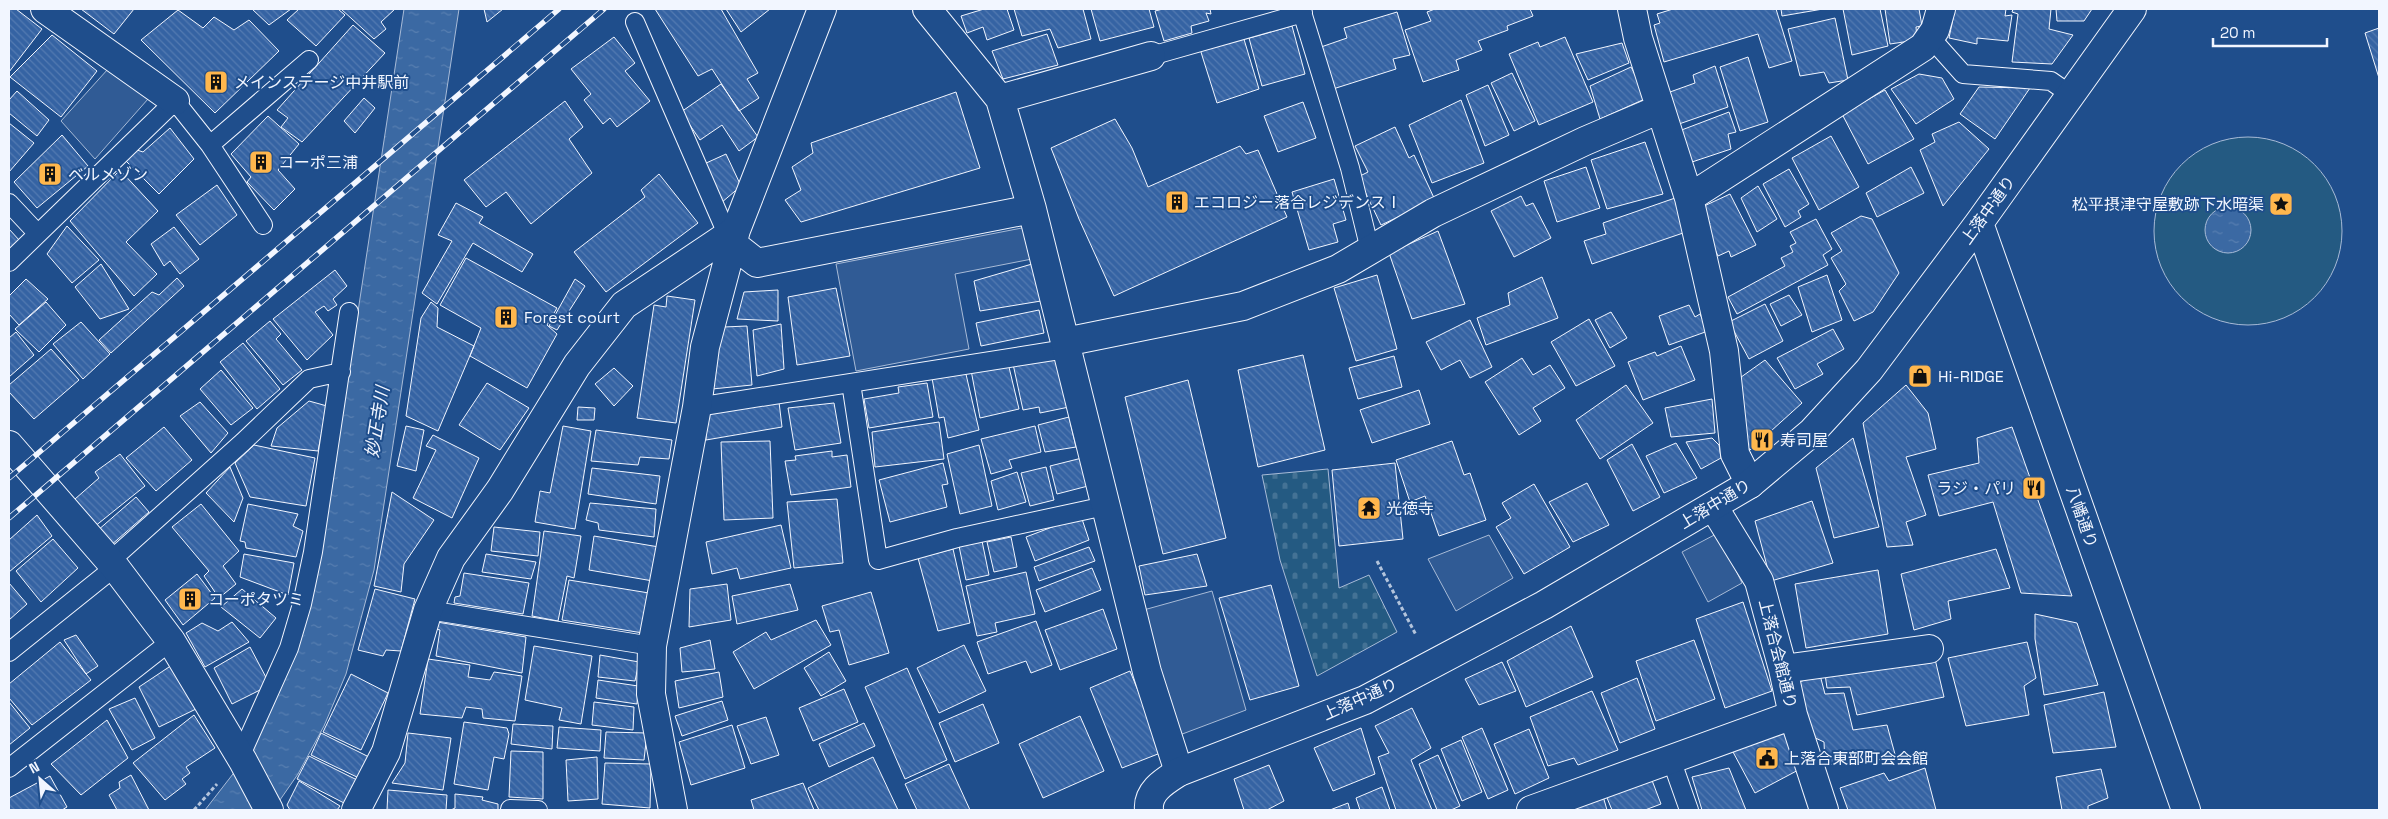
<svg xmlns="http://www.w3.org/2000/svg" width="2388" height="819" font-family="'Space Grotesk','Noto Sans JP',sans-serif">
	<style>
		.grass { fill: #245a82; stroke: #a8bbd7 }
		.cemetery { fill: url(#cemetery-stones); stroke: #a8bbd7 }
		.parking { fill: #305b95; stroke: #a8bbd7 }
		.water { fill: url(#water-ripples); stroke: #a8bbd7 }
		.building { fill: url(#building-back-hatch); stroke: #f2f6ff }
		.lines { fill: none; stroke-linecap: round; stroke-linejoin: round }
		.lane-casing { stroke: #f2f6ff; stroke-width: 20 }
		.street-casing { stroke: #f2f6ff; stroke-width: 30 }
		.secondary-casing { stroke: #f2f6ff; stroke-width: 30 }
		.path { stroke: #b3c4dc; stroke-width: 3; stroke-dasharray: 4 2.5; stroke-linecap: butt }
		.lane { stroke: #1f4e8c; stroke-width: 18 }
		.street { stroke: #1f4e8c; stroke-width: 28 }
		.secondary { stroke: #1f4e8c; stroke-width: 28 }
		.rail-casing { stroke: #f2f6ff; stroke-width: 5.5 }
		.rail { stroke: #1f4e8c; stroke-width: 4; stroke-dasharray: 11; stroke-linecap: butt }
		.labels { text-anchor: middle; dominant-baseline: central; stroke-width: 4; stroke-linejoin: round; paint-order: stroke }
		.poi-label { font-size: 16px; fill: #f2f6ff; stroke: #1f4e8c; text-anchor: start }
		.street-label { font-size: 16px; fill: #f2f6ff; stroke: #1f4e8c }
		.water-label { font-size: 18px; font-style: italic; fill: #f2f6ff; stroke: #1f4e8c }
	</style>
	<defs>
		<pattern id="cemetery-stones" width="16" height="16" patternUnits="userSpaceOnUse" patternTransform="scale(1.25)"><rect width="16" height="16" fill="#245a82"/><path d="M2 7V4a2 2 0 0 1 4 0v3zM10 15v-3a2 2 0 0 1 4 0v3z" fill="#447295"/></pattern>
		<pattern id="water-ripples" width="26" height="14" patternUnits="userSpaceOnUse" patternTransform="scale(1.25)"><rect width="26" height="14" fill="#3b69a3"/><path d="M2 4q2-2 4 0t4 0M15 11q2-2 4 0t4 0" fill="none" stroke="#587fb1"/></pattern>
		<pattern id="building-back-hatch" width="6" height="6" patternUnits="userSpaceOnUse" patternTransform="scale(1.25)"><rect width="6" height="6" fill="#3563a3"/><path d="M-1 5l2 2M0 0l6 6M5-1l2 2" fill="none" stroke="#537ab1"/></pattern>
	</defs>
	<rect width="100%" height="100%" fill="#1f4e8c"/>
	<path class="grass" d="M2154 231a94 94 0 1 1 188 0a94 94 0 1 1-188 0Z"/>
	<path class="cemetery" d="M1328 469 1339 588 1369 575 1397 632 1317 676 1280 560 1262 475Z"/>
	<path class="parking" d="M108 69 148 99 95 159 61 121Z
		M1027 227 1032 259 955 274 969 349 856 371 836 264Z
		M1718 533 1742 583 1708 602 1682 552Z
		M1489 535 1513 578 1456 611 1428 559Z
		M1212 591 1246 710 1177 736 1140 611Z"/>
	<path class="water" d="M404 9H459L374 570 346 674 324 726 298 774 273 810H205L243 761 303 627 319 568Z
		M2205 230a23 23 0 1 1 46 0a23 23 0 1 1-46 0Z"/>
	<path class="building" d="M9 9H16L42 29 9 72Z
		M81 9H134L114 34Z
		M252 9H291L269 25Z
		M299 9H338L345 15 316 46 287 20Z
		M341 9H395L381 22 386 29 374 39Z
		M484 9H503L487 22Z
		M655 9H721L758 73 747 79 759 98 739 111 712 69 698 76Z
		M726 9H770L741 32Z
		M984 9H1007L1014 30 987 40 983 27 967 33 961 16Z
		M1014 9H1083L1091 39 1058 48 1050 29 1022 36Z
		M1091 9H1149L1154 27 1100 41Z
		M1163 9H1210L1211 14 1206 13 1209 21 1191 26 1192 33 1164 41 1155 11Z
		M1435 9H1530L1533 16 1507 26 1508 30 1478 41 1482 50 1456 60 1459 70 1423 82 1405 30 1431 21 1427 12Z
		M1673 9H1776L1792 61 1769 68 1758 34 1664 62 1654 25 1660 23 1657 14Z
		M1781 9H1823L1782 16Z
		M1843 9H1880L1888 46 1852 55Z
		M1885 9H1919L1922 26 1916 27 1917 40 1890 44Z
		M1955 9H2006L2005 16 2012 15 2008 41 1977 38V44L1949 38Z
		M2013 9H2051L2049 29 2073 35 2052 64 2012 62 2018 14 2012 12Z
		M2056 9H2092L2084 21H2057Z
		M178 10 203 28 214 17 234 30 249 20 279 51 215 113 141 40Z
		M1397 12 1410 55 1393 59 1396 69 1333 89 1321 47 1347 38 1344 28Z
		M1835 18 1848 80 1829 83 1824 72 1800 76 1788 29Z
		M353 25 385 53 302 142 281 127 288 118 277 110Z
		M1292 26 1305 74 1262 86 1249 38Z
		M2379 28V78L2365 33Z
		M1047 34 1058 65 1003 79 992 51Z
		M52 35 97 71 61 117 10 77Z
		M1243 36 1259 89 1217 103 1200 49Z
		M614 37 635 63 625 71 650 101 617 127 610 118 603 124 584 100 591 94 571 69Z
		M1565 37 1593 102 1539 125 1509 54 1538 42 1540 47Z
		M1622 43 1629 63 1588 80 1576 54Z
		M1748 57 1768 122 1740 131 1720 67Z
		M1715 66 1728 107 1679 124 1670 92 1695 83 1693 75Z
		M1631 67 1647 98 1600 119 1590 86Z
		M1512 73 1535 121 1514 131 1491 83Z
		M1919 74 1942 78 1954 99 1916 124 1891 89Z
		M721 84 758 137 739 151 722 125 700 140 681 112Z
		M1488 85 1509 135 1485 146 1466 95Z
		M1979 87 2030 88 1995 139 1960 114Z
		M1885 90 1914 139 1868 164 1842 114Z
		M17 91 49 120 37 136 9 113V100Z
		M956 92 980 168 801 222 785 200 801 190 792 167 813 153 811 143Z
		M364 98 375 108 355 133 344 121Z
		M1461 100 1484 163 1432 183 1409 125Z
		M565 101 583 127 569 139 592 173 531 224 506 192 486 207 464 180Z
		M1303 102 1316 138 1278 152 1264 116Z
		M1729 112 1736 132 1728 134 1731 149 1689 163 1679 131Z
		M268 116 299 144 278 170 295 189 274 210 247 182 251 177 231 154Z
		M1115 119 1132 148 1148 187 1240 146 1246 154 1258 150 1287 217 1114 296 1079 219 1051 148Z
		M1959 122 1989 149 1943 206 1920 150 1935 142 1932 134Z
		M9 123 34 143 9 172Z
		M1395 127 1409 158 1414 155 1435 200 1381 225 1358 177 1368 172 1355 146Z
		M170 128 194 159 159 194 126 161 137 150 143 152Z
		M62 135 88 166 37 208 14 182Z
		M1831 136 1859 187 1819 210 1792 158Z
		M1645 142 1663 194 1607 209 1591 160Z
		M726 154 741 186 721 203 704 164Z
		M1586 167 1600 208 1557 222 1544 181Z
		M1911 167 1924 193 1877 217 1866 193Z
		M1789 169 1809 204 1798 211 1801 217 1785 227 1763 184Z
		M120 170 158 211 126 242 157 274 134 296 70 221Z
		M659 174 698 223 606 292 574 252 645 197 641 190Z
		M1334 179 1346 220 1333 224 1338 242 1309 250 1292 192Z
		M217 185 237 215 200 245 176 215Z
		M1758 186 1777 219 1757 232 1741 198Z
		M1730 194 1756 245 1731 257 1729 251 1718 256 1704 227 1710 224 1702 207Z
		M1521 196 1526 206 1533 203 1551 238 1514 257 1491 211Z
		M1678 197 1689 231 1592 264 1584 241 1606 234 1603 223Z
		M456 203 483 217 479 223 533 254 522 272 473 243 437 304 422 293 452 241 438 235Z
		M1861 216 1872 219 1899 273 1873 312 1854 321 1839 291 1846 284 1831 258 1842 251 1831 233Z
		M1816 219 1832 249 1823 255 1828 265 1737 314 1728 297 1785 266 1781 258 1793 252 1790 246 1796 243 1790 232Z
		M67 226 99 260 72 283 47 254Z
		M174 227 199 259 180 274 170 261 164 266 151 244Z
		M9 229 20 241 9 250Z
		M1438 231 1465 304 1412 319 1389 253Z
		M466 258 557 308 547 325 557 334 527 388 470 356 481 328 440 305Z
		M101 264 129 309 100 319 75 287Z
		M1032 264 1041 301 980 311 974 281Z
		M335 270 347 286 333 299 337 305 328 311 324 306 315 312 333 335 307 360 273 319Z
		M1377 275 1397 349 1356 361 1334 288Z
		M1827 275 1842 320 1812 332 1798 287Z
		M1542 277 1558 318 1486 345 1477 318 1510 305 1508 293Z
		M177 278 184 286 111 353 99 340 152 292 159 295Z
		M26 279 48 299 19 325 9 314V296Z
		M575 279 585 286 557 330 549 326Z
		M836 288 850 356 797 365 788 297Z
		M778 290V321L737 319 744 292Z
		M1789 295 1802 315 1781 326 1770 304Z
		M667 296 695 300 676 423 637 418 654 305 666 307Z
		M46 302 66 325 39 352 15 329Z
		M431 302 438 308 437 327 474 346 438 431 406 416 421 318Z
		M1765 304 1783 341 1749 359 1729 322Z
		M1689 305 1695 317 1700 314 1708 331 1669 345 1659 316Z
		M1039 310 1044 333 981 346 976 323Z
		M1611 312 1627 338 1610 348 1595 320Z
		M1589 319 1615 366 1576 386 1551 342Z
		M1470 320 1492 367 1470 378 1460 360 1441 370 1426 342Z
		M270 321 281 334 276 339 302 370 283 385 246 341Z
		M81 322 110 354 83 379 53 344Z
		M781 324 784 369 757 376 753 330Z
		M747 326 752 385 712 389 716 336 724 327Z
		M1833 329 1844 349 1817 364 1823 374 1795 389 1777 358Z
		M16 332 34 355 9 377V338Z
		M243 343 280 389 257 409 220 362Z
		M1681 346 1695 380 1643 400 1628 362 1655 352 1657 356Z
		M51 349 79 380 34 419 9 392V385Z
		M1057 353 1069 407 1040 413 1039 407 1023 410 1013 364Z
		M1303 355 1325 450 1258 467 1238 370Z
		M1394 356 1402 387 1358 399 1349 368Z
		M1522 358 1533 375 1550 365 1565 388 1533 408 1541 421 1519 435 1485 382Z
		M1765 360 1802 403 1750 450 1738 431 1737 380Z
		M1008 363 1019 409 980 418 971 370Z
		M614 368 633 386 614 406 595 384Z
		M221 370 253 408 231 425 200 389Z
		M965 370 979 430 948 438 944 417 939 418 932 378Z
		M1188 380 1226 538 1163 554 1125 397Z
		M487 383 529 408 500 450 459 425Z
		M927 383 933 417 869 428 864 399 899 393 898 387Z
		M1626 385 1653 423 1600 459 1576 420Z
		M1906 385 1928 413 1936 449 1906 457 1926 515 1906 522 1913 545 1887 547 1863 423Z
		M1419 390 1430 424 1372 443 1360 410Z
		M1712 399 1715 433 1671 437 1665 408Z
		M309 401 327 406 318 451 271 446 277 428Z
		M200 402 228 433 211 453 180 416Z
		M779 402 782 427 706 440 705 409Z
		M834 403 841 443 795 450 788 408Z
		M578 407 595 408 594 420H577Z
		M1069 417 1076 447 1045 452 1038 425Z
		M939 422 944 459 875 467 872 432Z
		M406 426 424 430 416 471 397 466Z
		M563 426 591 431 575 529 535 522 540 491 550 493Z
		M1035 426 1041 452 1009 460 1012 468 991 474 981 439Z
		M164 427 192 460 156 491 126 458Z
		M2012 427 2072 596 2021 593 1993 502 1939 516 1928 475 1979 463 1977 438Z
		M596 430 672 440 669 459 640 457 638 465 591 461Z
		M433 435 479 458 452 518 413 498 436 450 426 446Z
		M1712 438 1719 445 1721 458 1701 469 1686 442Z
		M1853 438 1879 527 1834 538 1816 468Z
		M770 441 773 518 724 520 721 442Z
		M1452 441 1464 475 1470 473 1486 520 1439 536 1425 496 1410 502 1396 460Z
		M1676 443 1697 478 1664 493 1646 456Z
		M1632 444 1660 497 1633 511 1607 460Z
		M254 445 315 458 306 506 250 497 235 463Z
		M979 445 992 506 960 514 947 454Z
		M832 451V457L847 455 851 487 791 495 785 461 796 460 795 456Z
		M120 454 145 486 94 527 75 499 99 478 95 472Z
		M1082 458 1088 486 1057 494 1050 466Z
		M943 463 948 484 942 485 947 507 890 522 879 480Z
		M1395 463 1403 539 1339 546 1332 470Z
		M230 467 243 498 234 522 206 493Z
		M1046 467 1054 500 1030 506 1021 473Z
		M592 468 660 476 656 504 588 494Z
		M1017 472 1026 502 998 510 991 481Z
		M1587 483 1609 525 1573 542 1549 502Z
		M1534 484 1570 547 1524 574 1496 527 1511 518 1502 503Z
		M392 492 434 520 404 564 401 592 374 586Z
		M136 497 149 512 110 546 97 531Z
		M837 499 843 563 794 568 787 502Z
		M1812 501 1833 563 1771 581 1755 521Z
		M590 503 656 509 654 537 599 530 598 523 586 520Z
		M201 504 239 551 223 566 236 584 219 598 204 576 209 571 172 527Z
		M248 504 298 514 293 526 303 531 296 557 246 548 245 542 240 541Z
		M37 515 52 536 9 572V540Z
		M1081 516 1089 540 1035 561 1026 537Z
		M781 525 791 568 740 579 737 568 712 574 706 542Z
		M494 527 540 532 538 556 491 551Z
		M544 531 581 536 574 578 567 576 558 621 532 616Z
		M594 536 659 547 653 581 589 570Z
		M1011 537 1017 567 994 572 987 542Z
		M53 539 78 568 41 602 16 571Z
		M982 541 989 575 966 580 959 546Z
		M1089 547 1095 561 1039 581 1034 567Z
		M953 549 970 623 938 631 918 558Z
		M1996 549 2010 588 1948 601 1951 619 1914 630 1901 574Z
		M244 554 294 563 288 595 240 577Z
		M486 554 536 562 531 579 482 572Z
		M1197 554 1207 586 1145 595 1139 566Z
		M1092 568 1101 590 1045 612 1036 590Z
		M1878 570 1888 634 1806 648 1795 584Z
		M1026 572 1035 614 995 623 997 632 977 636 966 586Z
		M464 573 529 583 523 614 454 603 455 597 460 596Z
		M197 574 215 598 183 625 165 600Z
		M569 580 649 593 643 633 562 620Z
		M9 583 27 604 9 620Z
		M727 584 731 620 689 627 690 589Z
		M790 584 798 610 737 624 732 596Z
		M1271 585 1299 686 1250 700 1219 598Z
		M242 589 276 618 260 638 221 607Z
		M375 589 415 599 401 651 386 650 383 656 358 650Z
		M871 592 889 653 849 665 839 630 830 632 822 606Z
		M1743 602 1772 691 1725 708 1696 619Z
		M1103 609 1117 649 1060 670 1045 630Z
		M2035 614 2077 623 2098 685 2044 695 2035 639Z
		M816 620 831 645 754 689 733 652 766 632 771 640Z
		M1036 621 1052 665 1031 673 1026 661 988 674 977 642Z
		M232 622 249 642 205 667 186 633 202 623 218 631Z
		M437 622 526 637 522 673 436 656 440 630 436 629Z
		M1571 626 1593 677 1526 707 1507 661Z
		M76 635 98 666 86 674 64 640Z
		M710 640 715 669 682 672 680 648Z
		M1694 640 1715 699 1656 721 1636 661Z
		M60 642 91 680 32 725 9 698V684Z
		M2027 642 2036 678 2024 686 2029 715 1966 726 1948 658Z
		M964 645 986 691 939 713 917 668Z
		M534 646 592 656 581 724 559 720 562 708 525 700Z
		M250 647 270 685 232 704 214 668Z
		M829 652 846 681 821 696 804 668Z
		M600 655 639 662 635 681 598 677Z
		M428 659 470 665 468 677 490 680 494 672 522 676 515 721 483 718 482 709 466 707 462 718 420 714Z
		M1935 659 1944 697 1857 715 1850 687 1827 688 1825 674Z
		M1502 662 1516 691 1479 705 1465 679Z
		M172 665 196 709 159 727 139 687Z
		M907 668 947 760 905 779 865 687Z
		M1130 671 1163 752 1122 768 1090 688Z
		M719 672 723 697 679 708 675 681Z
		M351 674 388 693 361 750 323 732Z
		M1820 675 1825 694 1844 693 1853 730 1887 725 1896 758 1825 765 1824 742 1811 736 1799 682Z
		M1637 678 1655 729 1620 743 1601 693Z
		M598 680 638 686 637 704 596 698Z
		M844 689 858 722 813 741 799 708Z
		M1592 691 1618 750 1578 765 1574 758 1548 766 1530 717Z
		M2104 692 2116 747 2053 753 2044 705Z
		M135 698 155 738 132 750 109 709Z
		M722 701 728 720 682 736 675 716Z
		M9 702 30 728 9 745Z
		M594 702 634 707 633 730 592 725Z
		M983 704 999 743 955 762 939 723Z
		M1412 708 1431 748 1411 760 1432 810H1396L1378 757 1389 753 1375 726Z
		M194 715 215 748 186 767 190 773 182 779 186 784 165 800 133 763Z
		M1080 716 1104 771 1043 798 1019 744Z
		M766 717 779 755 751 764 737 726Z
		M107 720 128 758 81 795 51 764Z
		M464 722 507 728 509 734 504 759 494 757 488 790 454 784Z
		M864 723 875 746 829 767 819 744Z
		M513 724 553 726 552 749 511 744Z
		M732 725 745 768 691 785 679 742Z
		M1783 726 1804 767 1755 793 1733 752Z
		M559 727 601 730 600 751 557 748Z
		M1361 728 1375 774 1333 791 1314 748Z
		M1482 728 1508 790 1488 799 1462 737Z
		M1529 729 1549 778 1515 794 1494 744Z
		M606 732 647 733 644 760 604 758Z
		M321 733 371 758 361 779 311 755Z
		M408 733 451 738 443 790 392 783 405 763Z
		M1461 740 1482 792 1462 801 1441 749Z
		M511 751 543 752V799L509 797Z
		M1438 755 1460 806 1451 810H1437L1419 764Z
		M309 756 359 781 348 805 297 779Z
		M597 757 598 799 568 801 566 760Z
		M873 757 898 810H819L808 788Z
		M605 763 651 764 650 808 602 804Z
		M949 764 970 810H917L905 784Z
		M1269 765 1284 801 1267 810H1244L1234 779Z
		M1729 768 1746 810H1702L1692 777Z
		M1925 768 1936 810H1848L1840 788 1884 773 1889 781Z
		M2101 769 2108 798 2088 806V810H2062L2056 777Z
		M131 775 149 810H117L109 795 120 788 119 782Z
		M1650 775 1661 804 1645 810H1612L1605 793Z
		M50 776 67 807 62 810H9V798Z
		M299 781 340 806 337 810H290L287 805Z
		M803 783 814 810H754L751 800Z
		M1382 787 1390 810H1360L1356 798Z
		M1601 789 1607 810H1552Z
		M388 790 447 795 446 810H387Z
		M455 794 483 797 482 800 498 804V810H451L455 808Z
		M1348 803 1350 810H1330Z"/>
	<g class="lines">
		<g class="lane-casing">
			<path id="lane" d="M1301 9 1350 168 1370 250
				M635 22 727 234 732 243
				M1930 37 1963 74 2051 81 2071 95
				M1151 56 1303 13
				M210 145 309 60
				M9 203 38 234
				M9 262 175 101 210 145 263 225
				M851 383 878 560 957 538 1105 506
				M697 407 1066 349
				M110 561 243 442 309 379 341 372
				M428 610 652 646
				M9 652 115 567
				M240 757 289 648 302 604 313 552 349 312
				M1671 759 1689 810
				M9 768 171 641
				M510 809 538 810"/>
		</g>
		<g class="street-casing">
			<path id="street" d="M45 9 175 101
				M927 9 1000 99 1032 209 1147 672 1179 772
				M1632 9 1638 38 1689 198 1724 351 1735 454 1750 484
				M1000 99 1151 56
				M1689 198 1923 47 1935 30 1941 9
				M734 245 757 263 1032 209
				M1065 342 1243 306 1338 269 1433 213 1585 141 1660 109
				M9 445 115 567 171 641 243 761 269 810
				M1713 506 1759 581 1783 669 1793 715 1824 810
				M1783 669 1929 649
				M356 810 386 752 428 610 451 558 500 490 577 365 624 305 736 230
				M673 810 651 694 652 646 697 407 705 347 736 230 822 9
				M1531 810 1793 715"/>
		</g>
		<g class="secondary-casing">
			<path id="secondary" d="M1979 223 2186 810
				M1149 810C1147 791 1165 781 1179 772L1365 700 1544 605 1750 484 1812 432 1869 370 1979 223 2132 9"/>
		</g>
		<path class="path" d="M1377 561 1416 635
			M194 810 217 784"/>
		<use href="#lane" class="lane"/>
		<use href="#street" class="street"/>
		<use href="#secondary" class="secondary"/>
		<g class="rail-casing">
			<path id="rail" d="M9 478 559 9
				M9 518 604 9"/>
		</g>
		<use href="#rail" class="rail"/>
	</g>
	<defs>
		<g id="building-square" transform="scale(1.25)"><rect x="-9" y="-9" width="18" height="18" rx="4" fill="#ffb74d" stroke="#1f4e8c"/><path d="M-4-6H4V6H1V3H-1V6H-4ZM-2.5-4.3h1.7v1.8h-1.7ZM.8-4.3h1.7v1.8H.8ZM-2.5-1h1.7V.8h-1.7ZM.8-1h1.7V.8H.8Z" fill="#111"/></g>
		<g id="sight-square" transform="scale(1.25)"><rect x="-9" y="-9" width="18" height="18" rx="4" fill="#ffb74d" stroke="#1f4e8c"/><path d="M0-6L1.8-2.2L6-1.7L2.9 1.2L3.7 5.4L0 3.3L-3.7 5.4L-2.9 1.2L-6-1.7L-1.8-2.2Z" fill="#111"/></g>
		<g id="shop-square" transform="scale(1.25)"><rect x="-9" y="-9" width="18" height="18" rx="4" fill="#ffb74d" stroke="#1f4e8c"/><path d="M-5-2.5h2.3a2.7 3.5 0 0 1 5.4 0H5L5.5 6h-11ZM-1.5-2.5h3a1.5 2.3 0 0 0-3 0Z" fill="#111"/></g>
		<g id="restaurant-square" transform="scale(1.25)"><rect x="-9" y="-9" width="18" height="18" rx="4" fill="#ffb74d" stroke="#1f4e8c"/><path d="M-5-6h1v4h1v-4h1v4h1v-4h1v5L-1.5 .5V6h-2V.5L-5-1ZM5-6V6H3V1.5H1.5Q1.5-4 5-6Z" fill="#111"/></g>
		<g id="temple-square" transform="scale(1.25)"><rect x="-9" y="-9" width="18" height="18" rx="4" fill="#ffb74d" stroke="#1f4e8c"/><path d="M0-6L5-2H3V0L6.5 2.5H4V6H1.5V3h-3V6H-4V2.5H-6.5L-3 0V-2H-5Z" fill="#111"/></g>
		<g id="civic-square" transform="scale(1.25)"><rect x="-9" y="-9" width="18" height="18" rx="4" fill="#ffb74d" stroke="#1f4e8c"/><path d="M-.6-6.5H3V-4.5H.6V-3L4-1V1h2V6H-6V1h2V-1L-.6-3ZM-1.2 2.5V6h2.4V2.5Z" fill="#111"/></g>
	</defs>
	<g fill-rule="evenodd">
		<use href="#building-square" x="216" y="82"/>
		<use href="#building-square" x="261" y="162"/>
		<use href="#building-square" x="50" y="174"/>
		<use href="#building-square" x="1177" y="202"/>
		<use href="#sight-square" x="2281" y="204"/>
		<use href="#building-square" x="506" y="317"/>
		<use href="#shop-square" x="1920" y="376"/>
		<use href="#restaurant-square" x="1762" y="440"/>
		<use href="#restaurant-square" x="2034" y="488"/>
		<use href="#temple-square" x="1369" y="508"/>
		<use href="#building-square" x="190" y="599"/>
		<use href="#civic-square" x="1767" y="758"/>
	</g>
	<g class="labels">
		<g class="poi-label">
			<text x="234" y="82">メインステージ中井駅前</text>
			<text x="278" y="162">コーポ三浦</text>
			<text x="68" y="174">ベルメゾン</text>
			<text x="1194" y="202">エコロジー落合レジデンスⅠ</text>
			<text x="2264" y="204" text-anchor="end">松平摂津守屋敷跡下水暗渠</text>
			<text x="524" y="317">Forest court</text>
			<text x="1938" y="376">Hi-RIDGE</text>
			<text x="1780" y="440">寿司屋</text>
			<text x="2016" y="488" text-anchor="end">ラジ・パリ</text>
			<text x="1386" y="508">光徳寺</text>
			<text x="208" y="599">コーポタツミ</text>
			<text x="1784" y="758">上落合東部町会会館</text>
		</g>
		<g class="street-label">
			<text transform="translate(1988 210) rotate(-54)">上落中通り</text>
			<text transform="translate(1715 504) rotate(-31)">上落中通り</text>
			<text transform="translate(2082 517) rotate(71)">八幡通り</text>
			<text transform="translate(1778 654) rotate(76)">上落合会館通り</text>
			<text transform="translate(1360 699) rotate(-24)">上落中通り</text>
		</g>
		<g class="water-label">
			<text transform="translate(377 422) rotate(-81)">妙正寺川</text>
		</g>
	</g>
	<rect width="2388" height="819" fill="none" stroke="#f2f6ff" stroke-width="20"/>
	<g transform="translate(40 779) rotate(333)" stroke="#1f4e8c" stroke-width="4" paint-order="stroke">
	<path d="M0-4L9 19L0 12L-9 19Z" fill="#f2f6ff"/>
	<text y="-8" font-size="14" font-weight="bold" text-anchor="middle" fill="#f2f6ff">N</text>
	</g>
	<path d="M2213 38v8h114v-8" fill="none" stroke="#f2f6ff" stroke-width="2.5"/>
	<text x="2220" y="38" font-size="15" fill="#f2f6ff" stroke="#1f4e8c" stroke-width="4" paint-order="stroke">20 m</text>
</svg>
